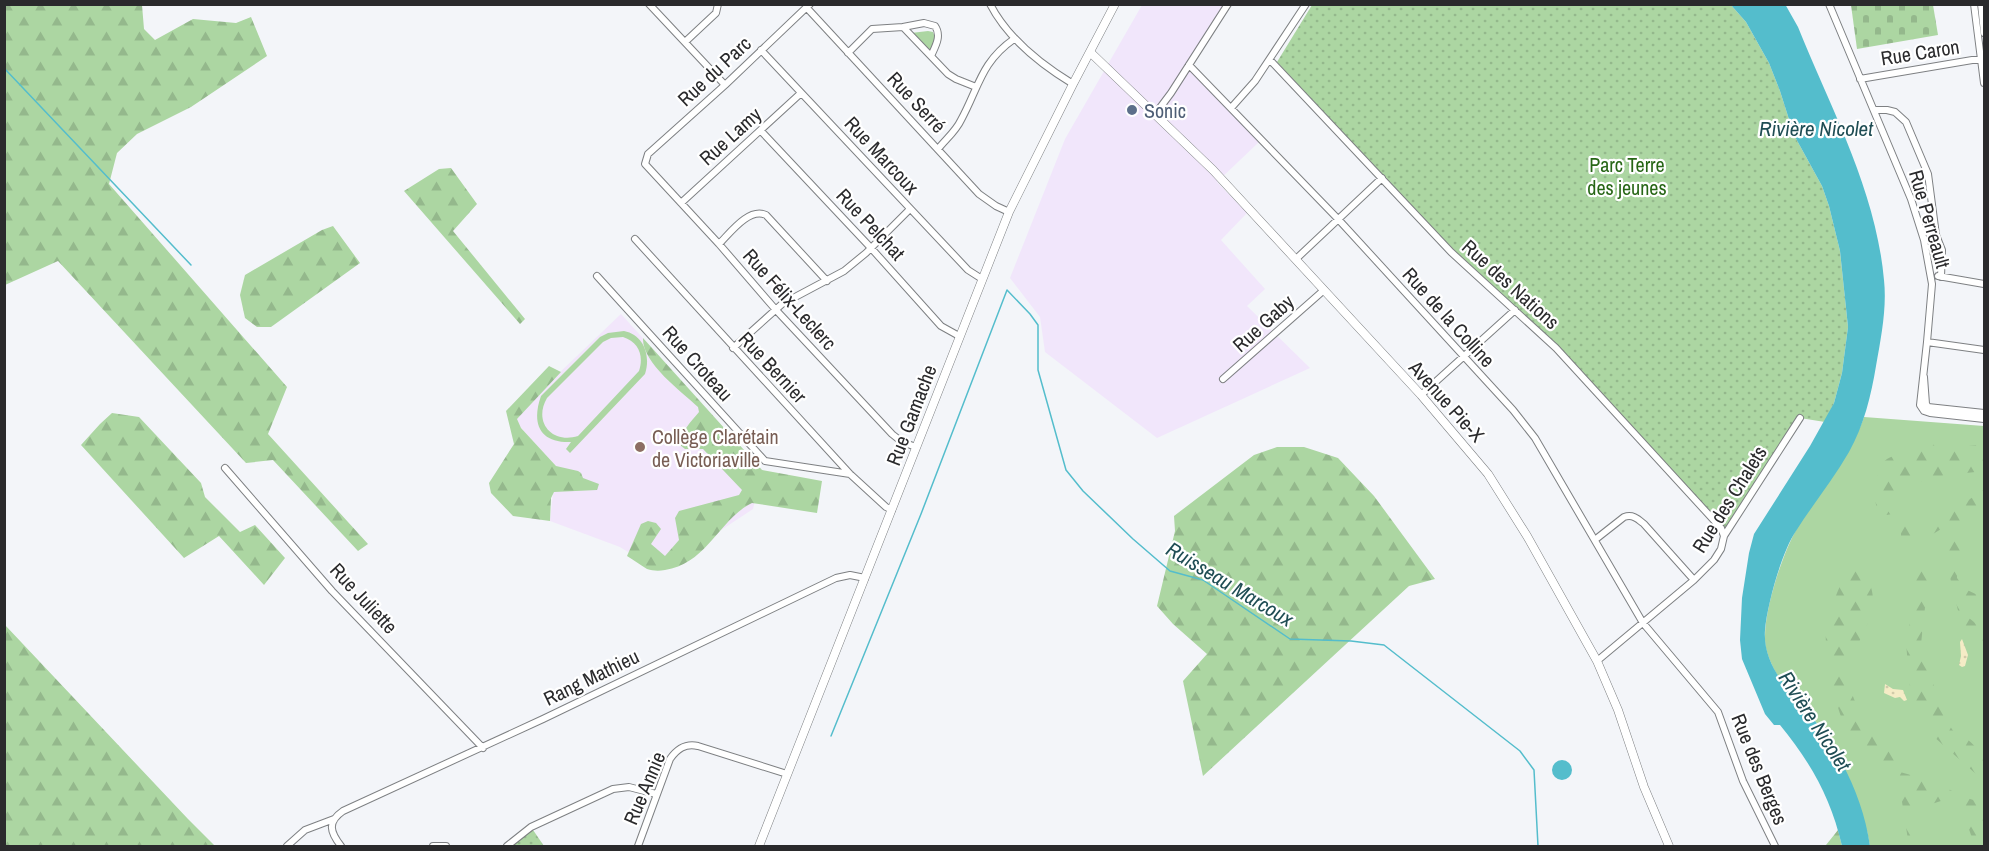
<svg xmlns="http://www.w3.org/2000/svg" width="1989" height="851" font-family="'Archivo Narrow',sans-serif">
	<style>
		.commercial { fill: #f1e6fb }
		.education { fill: #f2e6fb }
		.grass { fill: #acd6a2; fill-rule: evenodd }
		.forest { fill: url(#forest-firs) }
		.sand { fill: url(#sand-dots) }
		.cemetery { fill: url(#cemetery-stones) }
		.park { fill: url(#park-dots) }
		.water { fill: #54bdcc }
		.lines { fill: none; stroke-linecap: round; stroke-linejoin: round }
		.stream { stroke: #54bdcc; stroke-width: 1.5 }
		.minor-casing { stroke: #7e8083; stroke-width: 8 }
		.tertiary-casing { stroke: #7e8083; stroke-width: 9 }
		.minor { stroke: #fff; stroke-width: 6 }
		.tertiary { stroke: #fff; stroke-width: 8 }
		.service-dot { fill: #5c6f8a; stroke: #fff; stroke-width: 2 }
		.education-dot { fill: #8d6e63; stroke: #fff; stroke-width: 2 }
		.labels { text-anchor: middle; dominant-baseline: central; stroke-width: 4.5; stroke-linejoin: round; paint-order: stroke }
		.street-label { font-size: 20px; fill: #2a2a2c; stroke: #fff }
		.service-label { font-size: 20px; fill: #4e5e75; stroke: #fff; text-anchor: start }
		.park-label { font-size: 20px; fill: #276616; stroke: #fff }
		.education-label { font-size: 20px; fill: #785e54; stroke: #fff; text-anchor: start }
		.water-label { font-size: 21px; font-style: italic; fill: #1f4d54; stroke: #fff }
	</style>
	<defs>
		<pattern id="forest-firs" width="22" height="20" patternUnits="userSpaceOnUse" patternTransform="scale(1.5)"><rect width="22" height="20" fill="#acd6a2"/><path d="M5 1l3.5 6h-7zM16 11l3.5 6h-7z" fill="#94b88c"/></pattern>
		<pattern id="sand-dots" width="8" height="8" patternUnits="userSpaceOnUse" patternTransform="scale(1.5)"><rect width="8" height="8" fill="#f5ecc6"/><path d="M2 2h.1M6 6h.1" fill="none" stroke="#d2cbaa" stroke-width="1.8" stroke-linecap="round"/></pattern>
		<pattern id="cemetery-stones" width="16" height="16" patternUnits="userSpaceOnUse" patternTransform="scale(1.5)"><rect width="16" height="16" fill="#acd6a2"/><path d="M2 7V4a2 2 0 0 1 4 0v3zM10 15v-3a2 2 0 0 1 4 0v3z" fill="#94b88c"/></pattern>
		<pattern id="park-dots" width="8" height="8" patternUnits="userSpaceOnUse" patternTransform="scale(1.5)"><rect width="8" height="8" fill="#acd6a2"/><path d="M2 2h.1M6 6h.1" fill="none" stroke="#94b88c" stroke-width="1.8" stroke-linecap="round"/></pattern>
	</defs>
	<rect width="100%" height="100%" fill="#f3f5f9"/>
	<path class="commercial" d="M1142 5H1230L1189 70 1259 142 1217 182 1247 213 1221 240 1265 289 1247 306 1310 368 1157 438 1045 352 1040 317 1010 278 1065 139Z"/>
	<path class="education" d="M621 314 762 470 753 509 659 571 620 547 550 521 556 466 512 418Z"/>
	<path class="grass" d="M928 31 933 32C937 41 933 46 929 54L911 33Z
		M624 331C644 335 651 356 645 374L570 453 566 449 571 442C540 443 531 424 541 396L600 337 608 333ZM623 337C639 342 644 356 639 371L578 436C552 444 533 422 547 398L603 342 611 338Z
		M1864 417 1984 426V846H1870L1867 831C1852 798 1839 762 1822 731 1812 714 1794 701 1784 685 1776 674 1769 661 1766 648 1760 622 1781 558 1794 534 1815 493 1849 460 1864 417Z"/>
	<path class="forest" d="M4 5H142L144 29 155 40 193 19 236 23 251 17 267 56 191 107 137 134 117 153 109 184 287 387 268 434 368 544 358 551 273 460 246 463 58 261 5 285Z
		M451 168 477 204 453 231 525 319 520 324 404 191 439 169Z
		M333 226 360 263 271 327H257L245 318 240 295 245 275 322 230Z
		M643 338 762 470 822 481 817 513 752 503C720 518 707 564 665 570 659 571 653 571 647 569 640 565 634 560 627 556L641 524 648 521 656 523 661 529 651 544 665 556 679 540 675 518 679 511 739 495 742 490 703 449H685L680 445C681 431 690 423 699 412L698 407C681 391 642 363 643 338Z
		M549 366 561 372 517 419 521 428 556 466 578 471 581 473 583 478 599 484 597 490 554 492 551 498 550 521 513 516 491 493 489 483 514 444 506 411Z
		M112 413 139 417 201 483 205 497 240 532 255 525 285 558 264 585 219 536 184 558 81 445 100 424Z
		M1926 442 1932 443 1938 450 1984 444V471C1948 476 1905 472 1892 514L1881 516C1871 506 1874 467 1887 459 1900 451 1908 462 1919 443Z
		M1277 447H1304L1338 458 1374 496 1435 579 1409 586 1203 776 1183 681 1207 654 1173 624 1157 606 1175 531 1174 516 1254 455Z
		M1984 489V518L1983 519 1946 526 1933 534 1904 541 1901 538V526L1905 523 1909 529 1931 527Z
		M1946 535 1984 541V546L1967 544C1956 554 1957 564 1957 578L1965 589 1984 598V609L1977 605H1969L1966 610 1969 618 1984 630V669L1961 623 1948 569Z
		M1853 560C1862 567 1865 572 1869 582 1884 615 1851 642 1849 675 1848 704 1878 738 1895 759L1893 766C1880 763 1863 755 1854 744 1838 722 1821 651 1827 624 1832 601 1842 581 1853 560Z
		M1917 569H1924L1928 580 1921 644 1923 660 1934 686 1945 719 1956 735C1966 734 1981 751 1984 761 1986 766 1985 775 1984 781L1933 736 1919 711 1910 687 1906 643 1914 602V573Z
		M5 625 188 819 215 846H5Z
		M1900 772 1936 782 1963 797 1977 801 1984 808V846H1976C1965 825 1969 811 1944 800L1910 811 1916 846H1909L1899 783Z
		M1838 830 1842 846H1827L1826 845Z"/>
	<path class="sand" d="M1962 639 1968 655 1965 666 1962 667 1959 665 1961 656 1960 642Z
		M1885 684 1893 689 1903 690 1907 700 1904 701 1900 697 1895 698 1884 693Z"/>
	<path class="cemetery" d="M1851 5H1933L1938 35 1857 49Z"/>
	<path class="park" d="M1312 5H1731L1746 22 1769 63 1780 91 1794 135 1822 186 1829 206 1840 251 1848 327 1842 373 1834 403 1825 422 1800 418 1727 530 1520 312 1453 252 1277 62Z
		M531 827 544 846H507Z"/>
	<path class="water" d="M1785 4 1798 27C1831 109 1876 190 1884 280 1887 308 1881 338 1876 366 1871 396 1864 425 1849 452 1833 480 1813 504 1796 531 1782 551 1767 605 1765 630 1762 672 1800 699 1822 730 1846 765 1864 804 1870 846H1842C1831 798 1811 763 1780 725H1774L1765 714 1742 659 1740 640 1742 598 1749 553 1754 534 1810 446 1834 403 1842 373 1848 327 1840 251 1829 206 1822 186 1794 135 1780 91 1769 63 1746 22 1731 5Z
		M1552 770a10 10 0 1 1 20 0a10 10 0 1 1-20 0Z"/>
	<g class="lines">
		<path class="stream" d="M4 68 191 265
			M831 736 921 514 1007 290 1030 314 1038 325V370L1066 470 1083 491 1133 539 1170 571 1203 580 1290 639 1351 641 1384 645 1520 751 1534 770 1538 846"/>
		<g class="minor-casing">
			<path id="minor" d="M649 4 725 85
				M810 4 725 85 648 154 645 164 719 244 776 310 892 434 902 442 916 447
				M990 4C1008 39 1040 64 1073 84
				M1829 4 1911 199 1924 240 1932 284 1927 342 1920 405 1924 411 1930 413 1984 419
				M1974 4 1984 83
				M1981 4 1984 33
				M807 8 979 194 996 206 1009 212
				M903 27 924 23 935 26C942 36 935 47 931 56
				M685 42 716 13 718 4
				M761 50 968 270 982 279
				M848 53 872 29 903 27 948 74 956 79 976 87
				M1270 60 1451 252 1556 348 1721 528 1724 536
				M1189 65 1338 219 1513 410 1535 438 1643 623 1718 712 1743 781 1775 846
				M1860 79 1984 58
				M1231 108 1255 81 1306 4
				M1874 110H1887L1895 112 1906 122 1928 174 1936 235 1942 250 1941 277
				M1156 113 1171 93 1228 4
				M761 131 871 248 941 326 959 336
				M938 149C946 139 956 131 961 120 979 87 981 62 1014 39
				M681 203 801 93
				M635 239 850 474 886 507 892 510
				M719 244C730 233 749 207 766 215L827 281
				M1296 259 1382 178
				M597 276 765 461 850 474
				M1938 276 1984 284
				M1927 342 1984 350
				M733 348 782 304 844 271 866 253 910 209
				M1924 377 1926 404 1928 407 1984 413
				M1223 379 1324 290
				M1421 395 1515 310
				M225 468 332 591 483 748
				M1596 539 1624 517C1633 514 1638 519 1644 524L1694 580
				M1597 661 1694 580 1714 560 1721 549 1724 536 1800 418
				M287 846 305 830 334 819
				M341 846C330 832 327 822 343 811L543 719 836 578 850 575 865 578
				M433 846H446
				M507 846 531 827 613 789 629 787 656 794
				M638 846 670 759C677 749 685 743 698 746L787 774"/>
		</g>
		<g class="tertiary-casing">
			<path id="tertiary" d="M1090 52 1213 170 1421 395 1488 474 1527 536 1597 661 1618 710 1644 787 1669 846
				M759 846 1009 212 1073 84 1115 4"/>
		</g>
		<use href="#minor" class="minor"/>
		<use href="#tertiary" class="tertiary"/>
	</g>
	<circle class="service-dot" cx="1132" cy="110" r="6"/>
	<circle class="education-dot" cx="640" cy="447" r="6"/>
	<g class="labels">
		<g class="street-label">
			<text transform="translate(1920 52) rotate(-9)">Rue Caron</text>
			<text transform="translate(714 71) rotate(-43)">Rue du Parc</text>
			<text transform="translate(917 102) rotate(47)">Rue Serré</text>
			<text transform="translate(730 136) rotate(-42)">Rue Lamy</text>
			<text transform="translate(882 155) rotate(47)">Rue Marcoux</text>
			<text transform="translate(1930 219) rotate(74)">Rue Perreault</text>
			<text transform="translate(871 224) rotate(47)">Rue Pelchat</text>
			<text transform="translate(1511 284) rotate(42)">Rue des Nations</text>
			<text transform="translate(790 299) rotate(48)">Rue Félix-Leclerc</text>
			<text transform="translate(1449 317) rotate(48)">Rue de la Colline</text>
			<text transform="translate(1263 323) rotate(-42)">Rue Gaby</text>
			<text transform="translate(698 363) rotate(48)">Rue Croteau</text>
			<text transform="translate(773 367) rotate(47)">Rue Bernier</text>
			<text transform="translate(1447 401) rotate(48)">Avenue Pie-X</text>
			<text transform="translate(911 415) rotate(-69)">Rue Gamache</text>
			<text transform="translate(1729 499) rotate(-58)">Rue des Chalets</text>
			<text transform="translate(364 598) rotate(47)">Rue Juliette</text>
			<text transform="translate(591 677) rotate(-26)">Rang Mathieu</text>
			<text transform="translate(1760 769) rotate(68)">Rue des Berges</text>
			<text transform="translate(644 788) rotate(-67)">Rue Annie</text>
		</g>
		<g class="service-label">
			<text x="1144" y="110">Sonic</text>
		</g>
		<g class="park-label">
			<text x="1627" y="164">Parc Terre<tspan x="1627" dy="23">des jeunes</tspan></text>
		</g>
		<g class="education-label">
			<text x="652" y="436">Collège Clarétain<tspan x="652" dy="23">de Victoriaville</tspan></text>
		</g>
		<g class="water-label">
			<text x="1816" y="128">Rivière Nicolet</text>
			<text transform="translate(1230 584) rotate(31)">Ruisseau Marcoux</text>
			<text transform="translate(1815 721) rotate(57)">Rivière Nicolet</text>
		</g>
	</g>
	<rect width="1989" height="851" fill="none" stroke="#2a2a2c" stroke-width="12"/>
</svg>
